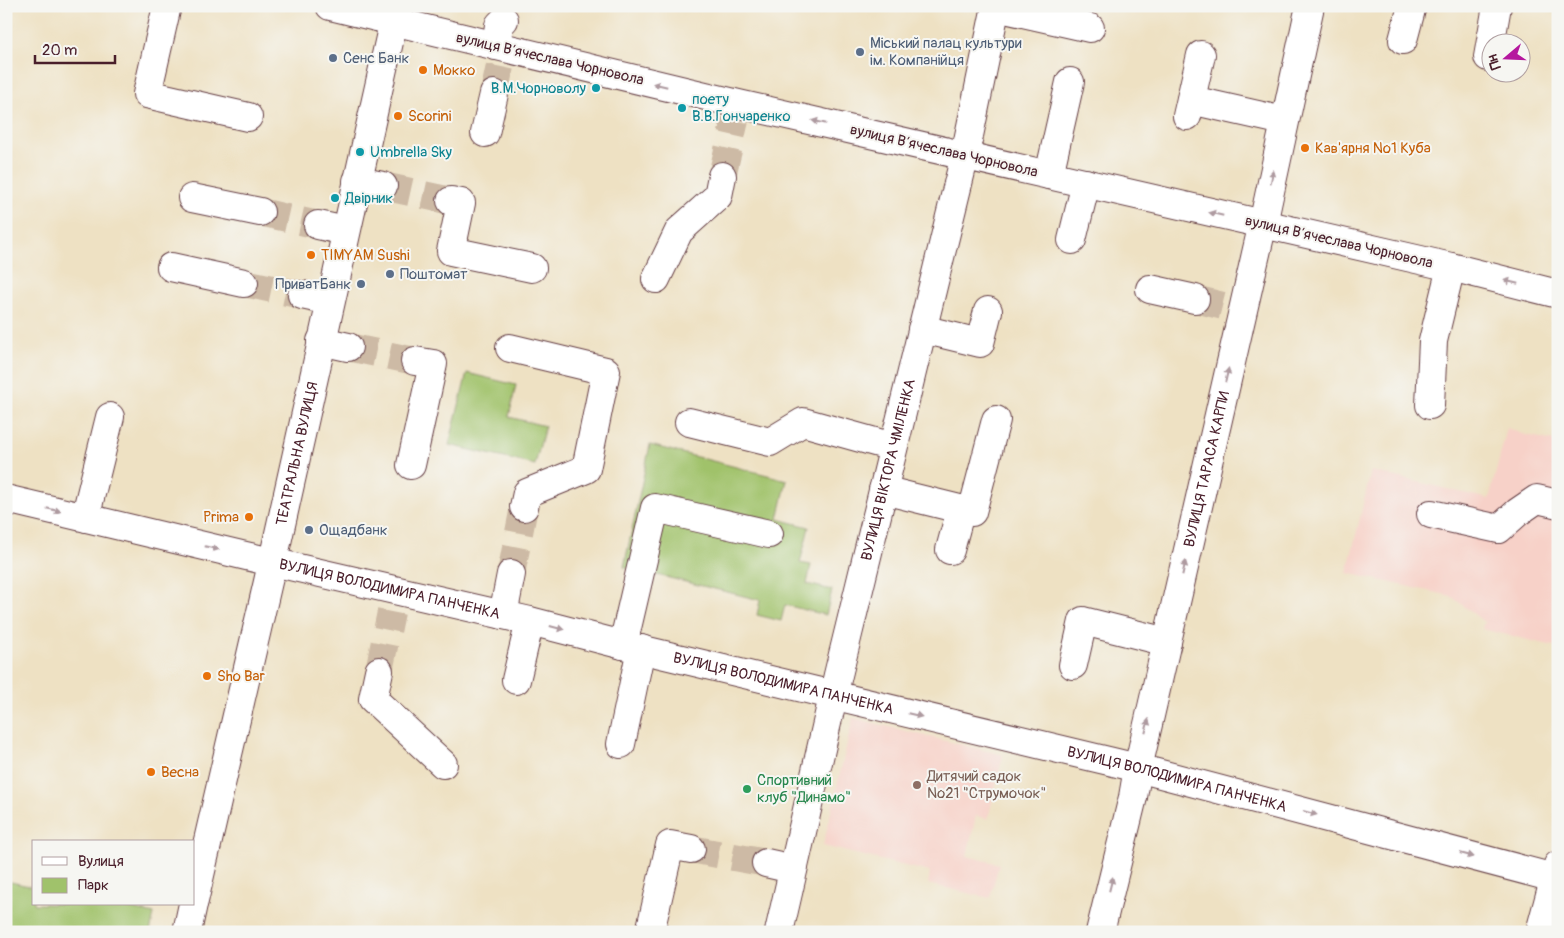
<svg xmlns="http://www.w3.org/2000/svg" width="1564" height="938" font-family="Pangolin,sans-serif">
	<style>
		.built { fill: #f7d1c8 }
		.green { fill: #a0c26b; stroke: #75704b }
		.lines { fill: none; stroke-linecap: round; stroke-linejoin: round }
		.minor-tunnel { stroke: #cdbaa5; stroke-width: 28; stroke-dasharray: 28 14; stroke-linecap: butt }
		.minor-casing { stroke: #633c42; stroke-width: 30 }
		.minor { stroke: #fff; stroke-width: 28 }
		.oneway { fill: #ae9aa0 }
		.service-dot { fill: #5c6f8a; stroke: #f6f6f2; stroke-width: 2 }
		.food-dot { fill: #e8710a; stroke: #f6f6f2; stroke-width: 2 }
		.culture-dot { fill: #0f9aa8; stroke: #f6f6f2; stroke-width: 2 }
		.education-dot { fill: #8d6e63; stroke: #f6f6f2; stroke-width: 2 }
		.leisure-dot { fill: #2e9e5b; stroke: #f6f6f2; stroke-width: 2 }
		.labels { text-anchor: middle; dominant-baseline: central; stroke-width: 4; stroke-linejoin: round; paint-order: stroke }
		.service-label { font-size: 15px; fill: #4e5e75; stroke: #f6f6f2; text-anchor: start }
		.street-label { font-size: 15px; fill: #4a1f2b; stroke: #f6f6f2 }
		.food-label { font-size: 15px; fill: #c56008; stroke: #f6f6f2; text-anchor: start }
		.culture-label { font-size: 15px; fill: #0d838f; stroke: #f6f6f2; text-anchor: start }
		.education-label { font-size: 15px; fill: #785e54; stroke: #f6f6f2; text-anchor: start }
		.leisure-label { font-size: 15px; fill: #27864d; stroke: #f6f6f2; text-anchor: start }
	</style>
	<rect width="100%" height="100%" fill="#f6f6f2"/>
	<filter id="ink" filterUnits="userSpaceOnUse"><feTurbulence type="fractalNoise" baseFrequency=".02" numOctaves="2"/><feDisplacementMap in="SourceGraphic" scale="10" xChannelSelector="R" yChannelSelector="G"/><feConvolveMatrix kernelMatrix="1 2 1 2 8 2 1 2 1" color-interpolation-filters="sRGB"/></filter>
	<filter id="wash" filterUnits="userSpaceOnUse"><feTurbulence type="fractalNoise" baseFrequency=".0096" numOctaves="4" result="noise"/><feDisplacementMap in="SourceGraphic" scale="20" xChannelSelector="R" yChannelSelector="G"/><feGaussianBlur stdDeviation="1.12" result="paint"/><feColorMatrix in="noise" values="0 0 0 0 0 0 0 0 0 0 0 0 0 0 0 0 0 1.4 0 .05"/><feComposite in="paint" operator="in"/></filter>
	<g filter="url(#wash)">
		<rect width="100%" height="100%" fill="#eee1c3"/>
		<path class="built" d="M1507 428 1522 434 1558 442V647L1482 629 1484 622 1451 596 1347 573 1371 471 1489 499Z
			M853 718 1003 755 988 819 976 816 967 856 999 864 990 898 928 884 930 872 823 846Z"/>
		<path class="green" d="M467 373 516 385 509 417 545 426 535 465 449 445Z
			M650 445 787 480 778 519 809 527 800 563 811 565 807 584 832 590 826 615 785 605 781 621 757 615 760 600 624 567Z
			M6 881 34 887V904H110L154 914 150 932H6Z"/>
	</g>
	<g filter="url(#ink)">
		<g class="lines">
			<path class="minor-tunnel" d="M494 94 500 66
				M722 176 735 120
				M383 186 451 201
				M260 212 318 225
				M244 283 302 295
				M1195 299 1223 306
				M348 347 415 361
				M511 574 524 507
				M379 671 391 612
				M691 849 766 863"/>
			<g class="minor-casing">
				<g id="minor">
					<path d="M167 6 147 94 248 117"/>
					<path d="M330 6 739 104 1451 267 1558 294"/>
					<path d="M996 7 1090 28"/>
					<path d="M1403 40 1412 6"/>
					<path d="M496 46 499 25 504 20"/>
					<path d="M1488 57 1497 6"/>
					<path d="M1191 100 1284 121"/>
					<path d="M1187 116 1201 55"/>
					<path d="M485 133 494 94"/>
					<path d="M1049 175 1070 82"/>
					<path d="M357 181 383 186"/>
					<path d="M192 198 260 212"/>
					<path d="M451 201 461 203 451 251 532 268"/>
					<path d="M318 225 346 231"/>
					<path d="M1072 240 1086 183"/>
					<path d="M171 267 244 283"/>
					<path d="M656 279 679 231 718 196 722 176"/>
					<path d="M1150 289 1195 299"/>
					<path d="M302 295 330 301"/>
					<path d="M922 329 980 343 988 311"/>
					<path d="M321 341 348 347"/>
					<path d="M510 348 606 371 586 469 527 493 524 507"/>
					<path d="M1430 405 1433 341 1451 267"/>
					<path d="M689 422 770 442 803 422 893 447"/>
					<path d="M411 465 433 364 415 361"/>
					<path d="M883 490 972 512 996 420"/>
					<path id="s1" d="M6 499 246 556 530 621 623 645 1138 768 1558 879"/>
					<path d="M1431 514 1499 529 1518 512 1537 499 1558 504"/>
					<path d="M87 518 89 502 110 417"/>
					<path d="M950 550 961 509"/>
					<path d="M503 615 511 574"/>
					<path d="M623 645 655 508 769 534"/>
					<path d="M1073 665 1083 621 1167 642"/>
					<path d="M379 671 373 699 443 764"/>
					<path d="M516 680 530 621"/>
					<path d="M621 744 641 649"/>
					<path d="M766 863 793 869"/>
					<path id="s2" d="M194 901 276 547 397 6"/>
					<path d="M187 932 193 904"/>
					<path d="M650 932 670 845 691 849"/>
					<path id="s3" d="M779 932 838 675 965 155 996 6"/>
					<path id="s4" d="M1100 932 1133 797 1138 768 1266 210 1310 6"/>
					<path d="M1540 932 1558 865"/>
				</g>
			</g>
			<use href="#minor" class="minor"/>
		</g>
		<defs><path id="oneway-solid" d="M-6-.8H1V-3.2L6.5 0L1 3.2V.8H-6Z" transform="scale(1.25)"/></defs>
		<g class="oneway">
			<use href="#oneway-solid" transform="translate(660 85) rotate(-167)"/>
			<use href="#oneway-solid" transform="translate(819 122) rotate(-167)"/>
			<use href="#oneway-solid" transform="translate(1272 177) rotate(-78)"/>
			<use href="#oneway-solid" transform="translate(1216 214) rotate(-167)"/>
			<use href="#oneway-solid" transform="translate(1511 282) rotate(-166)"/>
			<use href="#oneway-solid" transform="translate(1227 375) rotate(-77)"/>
			<use href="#oneway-solid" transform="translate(54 510) rotate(13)"/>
			<use href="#oneway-solid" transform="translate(212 548) rotate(13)"/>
			<use href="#oneway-solid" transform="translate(1184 568) rotate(-77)"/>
			<use href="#oneway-solid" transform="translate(557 628) rotate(15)"/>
			<use href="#oneway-solid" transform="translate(915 715) rotate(14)"/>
			<use href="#oneway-solid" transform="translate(1147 726) rotate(-77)"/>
			<use href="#oneway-solid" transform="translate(1310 813) rotate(15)"/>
			<use href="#oneway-solid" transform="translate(1467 855) rotate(15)"/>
			<use href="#oneway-solid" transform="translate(1111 884) rotate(-76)"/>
		</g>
	</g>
	<g class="service-dot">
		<circle cx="860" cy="52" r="5"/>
		<circle cx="333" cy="58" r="5"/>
		<circle cx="390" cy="274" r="5"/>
		<circle cx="361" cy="284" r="5"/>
		<circle cx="309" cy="530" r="5"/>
	</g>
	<g class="food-dot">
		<circle cx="423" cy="70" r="5"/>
		<circle cx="398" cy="116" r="5"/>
		<circle cx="1305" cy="148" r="5"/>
		<circle cx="311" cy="255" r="5"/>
		<circle cx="249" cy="517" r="5"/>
		<circle cx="207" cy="676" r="5"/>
		<circle cx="151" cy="772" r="5"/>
	</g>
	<g class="culture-dot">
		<circle cx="596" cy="88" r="5"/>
		<circle cx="682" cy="108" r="5"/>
		<circle cx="360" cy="152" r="5"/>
		<circle cx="335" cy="198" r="5"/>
	</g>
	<circle class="education-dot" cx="917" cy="785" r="5"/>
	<circle class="leisure-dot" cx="747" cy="789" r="5"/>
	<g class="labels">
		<g class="service-label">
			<text x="870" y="43">Міський палац культури<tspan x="870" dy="17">ім. Компанійця</tspan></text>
			<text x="343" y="58">Сенс Банк</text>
			<text x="400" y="274">Поштомат</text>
			<text x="351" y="284" text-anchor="end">ПриватБанк</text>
			<text x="319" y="530">Ощадбанк</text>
		</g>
		<g class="street-label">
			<text transform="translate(550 59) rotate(13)">вулиця Вʼячеслава Чорновола</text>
			<text transform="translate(944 151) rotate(13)">вулиця Вʼячеслава Чорновола</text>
			<text transform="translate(1339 242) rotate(13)">вулиця Вʼячеслава Чорновола</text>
			<text stroke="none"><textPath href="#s2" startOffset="459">ТЕАТРАЛЬНА ВУЛИЦЯ</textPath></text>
			<text stroke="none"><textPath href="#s3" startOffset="475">ВУЛИЦЯ ВІКТОРА ЧМІЛЕНКА</textPath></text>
			<text stroke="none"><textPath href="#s4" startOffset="475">ВУЛИЦЯ ТАРАСА КАРПИ</textPath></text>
			<text stroke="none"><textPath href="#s1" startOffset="394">ВУЛИЦЯ ВОЛОДИМИРА ПАНЧЕНКА</textPath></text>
			<text stroke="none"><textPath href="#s1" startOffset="799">ВУЛИЦЯ ВОЛОДИМИРА ПАНЧЕНКА</textPath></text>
			<text stroke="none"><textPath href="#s1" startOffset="1204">ВУЛИЦЯ ВОЛОДИМИРА ПАНЧЕНКА</textPath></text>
		</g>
		<g class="food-label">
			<text x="433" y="70">Мокко</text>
			<text x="408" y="116">Scorini</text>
			<text x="1315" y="148">Кав'ярня №1 Куба</text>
			<text x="321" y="255">TIMYAM Sushi</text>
			<text x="239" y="517" text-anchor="end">Prima</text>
			<text x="217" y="676">Sho Bar</text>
			<text x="161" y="772">Весна</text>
		</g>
		<g class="culture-label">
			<text x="586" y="88" text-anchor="end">В.М.Чорноволу</text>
			<text x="692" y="99">поету<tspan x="692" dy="17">В.В.Гончаренко</tspan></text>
			<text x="370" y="152">Umbrella Sky</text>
			<text x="345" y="198">Двірник</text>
		</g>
		<g class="education-label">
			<text x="927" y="776">Дитячий садок<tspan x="927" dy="17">№21 "Струмочок"</tspan></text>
		</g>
		<g class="leisure-label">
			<text x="757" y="780">Спортивний<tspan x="757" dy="17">клуб "Динамо"</tspan></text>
		</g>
	</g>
	<rect width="1564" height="938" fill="none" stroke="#f6f6f2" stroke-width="25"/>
	<rect x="32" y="840" width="162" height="65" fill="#f6f6f2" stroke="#b1a0a2"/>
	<rect x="42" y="857" width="25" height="8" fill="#ffffff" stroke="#b1a0a2"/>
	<text x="78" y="866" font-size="15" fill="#4a1f2b">Вулиця</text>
	<rect x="42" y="878" width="25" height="15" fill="#a0c26b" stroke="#b1a0a2"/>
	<text x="78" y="890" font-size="15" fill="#4a1f2b">Парк</text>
	<g transform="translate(1506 58) rotate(251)"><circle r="24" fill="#f6f6f2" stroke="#b1a0a2"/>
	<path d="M0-4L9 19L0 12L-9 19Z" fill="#b5179e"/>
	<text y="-8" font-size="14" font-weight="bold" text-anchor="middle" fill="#4a1f2b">Пн</text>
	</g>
	<path d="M35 55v8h80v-8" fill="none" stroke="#4a1f2b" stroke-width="2.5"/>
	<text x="42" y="55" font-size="15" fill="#4a1f2b" stroke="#f6f6f2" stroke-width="4" paint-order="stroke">20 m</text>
</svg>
